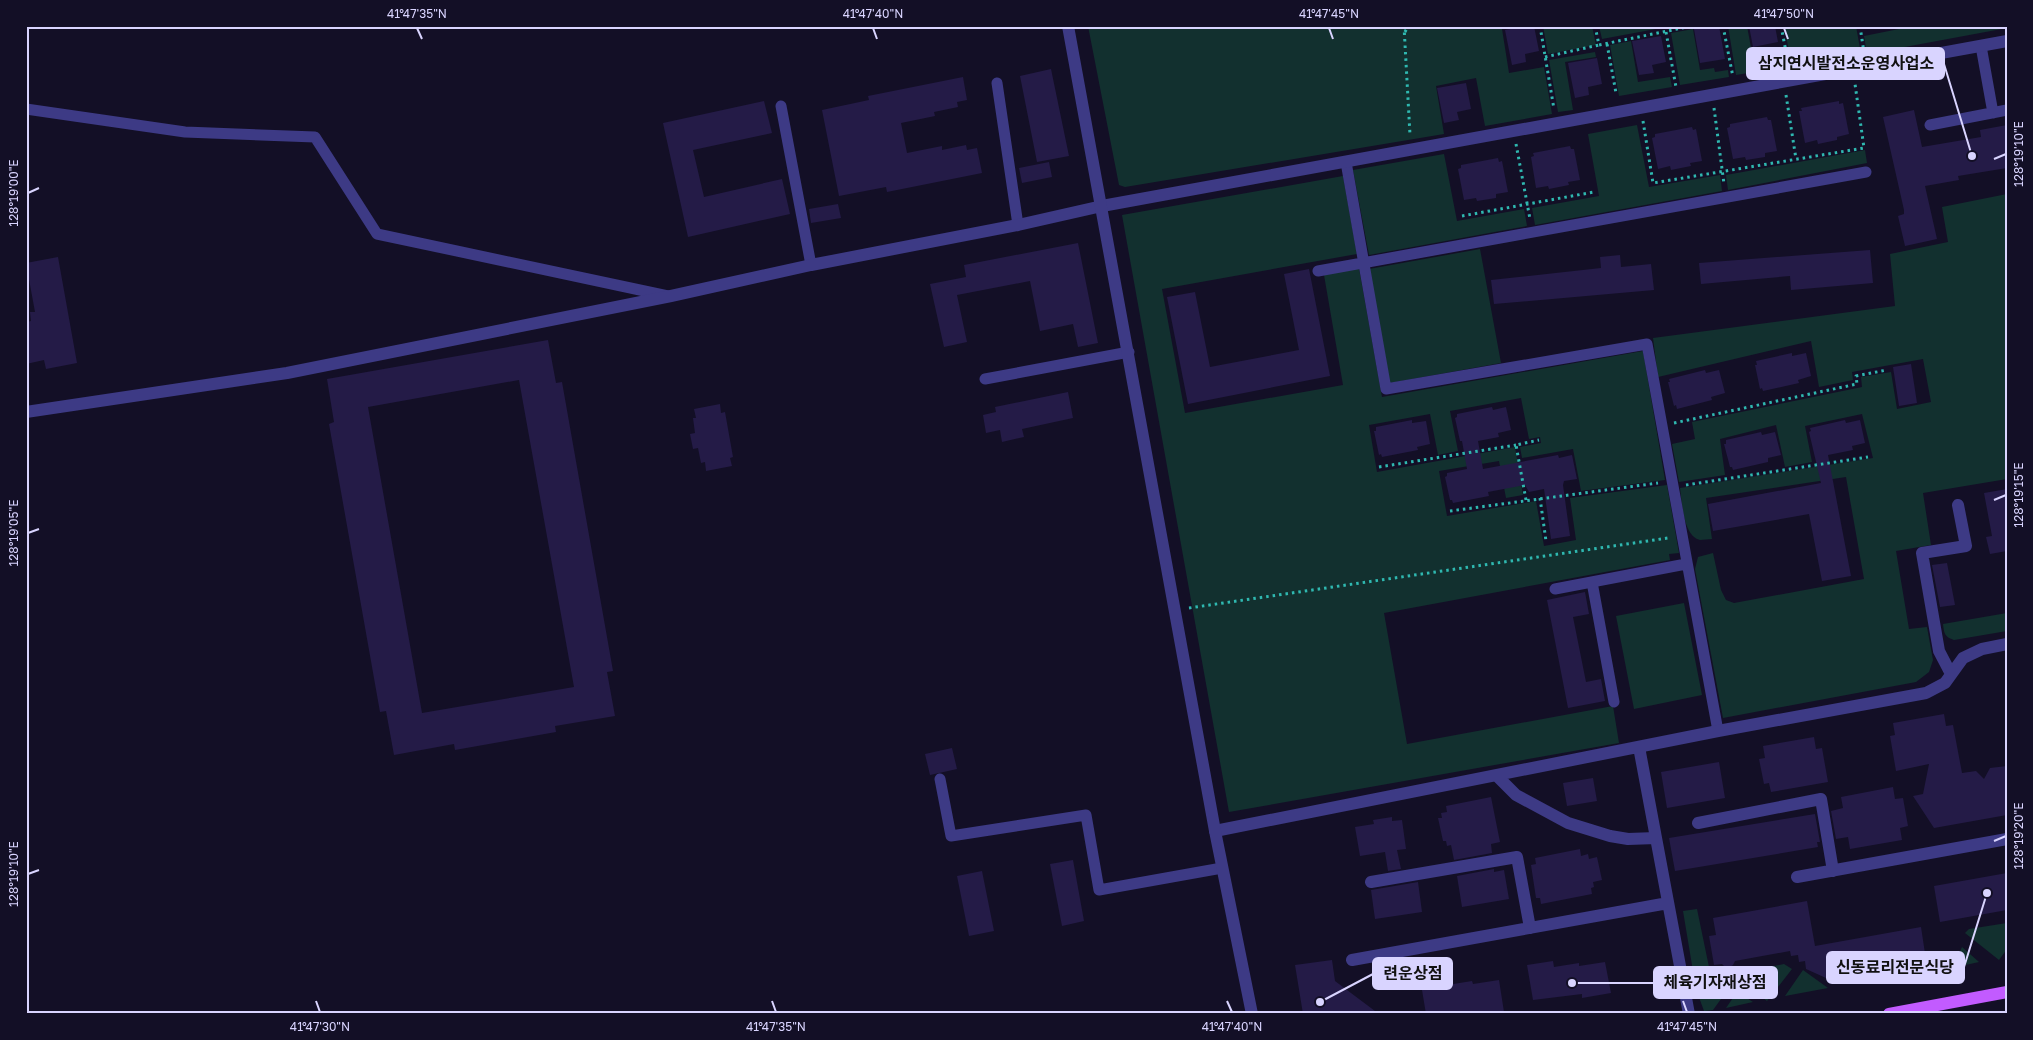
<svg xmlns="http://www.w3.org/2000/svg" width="2033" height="1040" font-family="'Golos Text','Noto Sans KR',sans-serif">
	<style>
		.green { fill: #12302f }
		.building { fill: #241b47; fill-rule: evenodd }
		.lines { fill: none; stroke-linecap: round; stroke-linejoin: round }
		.path { stroke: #2fb8b0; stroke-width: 3; stroke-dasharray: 2.5 4; stroke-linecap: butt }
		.service { stroke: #3d3a85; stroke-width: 11 }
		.minor { stroke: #3d3a85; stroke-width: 12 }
		.tertiary { stroke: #3d3a85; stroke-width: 12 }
		.primary { stroke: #c25bff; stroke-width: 12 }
		.ticks { fill: none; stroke: #d9d4ff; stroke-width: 2 }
		.leader { fill: none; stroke: #d9d4ff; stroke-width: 2 }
		.callout-dot { fill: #d9d4ff; stroke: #130f26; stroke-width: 2 }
		.callout { fill: #d9d4ff; stroke: #d9d4ff; stroke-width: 2 }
		.callout-label { font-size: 16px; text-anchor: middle; font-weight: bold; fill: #111 }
		.neatline { fill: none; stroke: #d9d4ff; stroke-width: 2 }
		.ticks-label { font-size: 12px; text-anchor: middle; fill: #d9d4ff }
	</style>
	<rect width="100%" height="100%" fill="#130f26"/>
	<path class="green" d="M1088 26H1514L1502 29 1509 73 1544 67 1552 114 1485 126 1476 78 1436 86 1444 134 1125 187 1119 185Z
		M1543 26H1592L1596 45 1548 54Z
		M1599 26H1672L1602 39Z
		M1728 26H1747L1752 53 1766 51 1768 58 1783 55 1785 67 1736 75Z
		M1784 26H1856L1861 54 1792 66Z
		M1914 26H2007V28L1867 54 1864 36Z
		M1693 29 1700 70 1714 68 1715 72 1728 70 1729 77 1680 85 1671 33Z
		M1631 41 1638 82 1670 77 1672 87 1619 96 1610 45Z
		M1595 52 1596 57 1565 62 1573 110 1558 112 1549 60Z
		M1637 125 1649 187 1720 175 1722 191 1535 225 1532 208 1599 196 1588 134Z
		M1865 150 1867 163 1728 190 1726 175Z
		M1444 154 1457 221 1524 209 1527 226 1369 255 1353 170Z
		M1343 176 1357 254 1162 289 1185 413 1343 385 1324 275 1359 268 1382 397 1643 351 1665 480 1581 491 1573 449 1522 458 1520 447 1541 443 1540 437 1529 439 1521 398 1450 411 1458 451 1438 455 1430 414 1369 425 1377 472 1515 447 1523 495 1506 498 1499 461 1439 471 1447 516 1536 501 1544 546 1576 540 1570 498 1667 485 1679 553 1669 554 1670 560 1384 613 1407 744 1613 706 1619 743 1229 812 1122 215Z
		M2007 194V479L1923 493 1931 545 1896 551 1909 629 1927 627 1933 660 1929 672 1916 682 1723 718 1695 569 1698 557 1713 553 1721 590 1726 600 1734 603 1864 579 1846 477 1706 498 1712 539C1708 539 1703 540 1700 540 1683 536 1682 502 1680 488L1873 458 1862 414 1805 426 1812 462 1785 467 1776 425 1720 439 1725 475 1679 482 1672 444 1695 439 1692 422 1862 387 1861 377 1891 372 1897 409 1931 402 1923 359 1852 372 1853 380 1819 387 1811 341 1658 377 1653 338 1895 306 1890 254 1948 242 1942 207Z
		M1480 249 1501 363 1390 383 1369 269Z
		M1684 603 1702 695 1634 709 1616 616Z
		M2007 613V631L1954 640C1945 637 1944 634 1943 624Z
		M1697 909 1709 967 1719 975 1729 974 1732 984 1713 1010 1704 1011 1696 989 1683 911Z
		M2007 923V949L1999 960 1965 933 1969 929Z
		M1962 947 1979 962 1952 968Z
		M1784 964 1792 969 1767 1001 1742 982 1740 973Z
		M1803 970 1828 988 1785 996Z
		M1737 992 1753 1002 1726 1008Z"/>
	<path class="building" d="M1528 26H1534L1539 51 1525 54 1526 62 1512 65 1505 30Z
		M1710 26H1719L1725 59 1700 63 1694 29Z
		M1749 26H1775L1778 42 1753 47Z
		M1661 36 1666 62 1652 65 1654 73 1639 75 1632 41Z
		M1597 58 1602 84 1588 87 1589 95 1575 98 1568 63Z
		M1051 69 1069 156 1037 162 1020 76Z
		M963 77 967 100 957 102 958 107 934 112 935 116 901 123 907 153 942 146V150L966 145 967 150 977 148 982 173 887 192 886 187 839 196 822 110 869 100 868 96Z
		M1466 83 1471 109 1457 112 1459 120 1444 123 1437 88Z
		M764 101 772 133 693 150 704 197 782 179 790 214 688 237 663 123Z
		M1839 101V104L1843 103 1849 134 1837 137V140L1818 144 1817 140 1805 143 1799 111H1802L1801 108Z
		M1914 110 1922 147 1981 137 1980 130 2007 125V168L1958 176 1959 180 1925 186 1937 239 1905 246 1898 216 1904 214V210L1883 117Z
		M1767 117 1768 120H1771L1777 151 1765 153V157L1746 160 1745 157 1733 159 1727 128 1730 127V124Z
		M1692 127 1693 130 1696 129 1702 161 1690 163 1691 166 1671 170 1670 166 1658 169 1652 138 1655 137V134Z
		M1570 146 1571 149H1574L1580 180 1568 182 1569 185 1549 189 1548 186 1536 188 1531 157 1534 156 1533 153Z
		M1498 158 1499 162 1502 161 1508 192 1496 194V198L1477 201 1476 198 1464 200 1458 169 1461 168V165Z
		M1049 162 1052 177 1022 183 1019 168Z
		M838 204 841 218 811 223 809 209Z
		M1078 243 1098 343 1078 347 1073 324 1040 331 1030 281 957 295 967 342 944 347 930 284 966 277 964 265Z
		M1870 250 1873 283 1791 290 1790 276 1701 284 1699 263Z
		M1620 255 1621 267 1651 264 1654 290 1494 304 1491 280 1601 268 1600 257Z
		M58 257 77 363 46 369 44 360 26 364V322L31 321 30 312H35L26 263Z
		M1309 269 1330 376 1188 404 1167 297 1195 292 1210 367 1299 350 1284 274Z
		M548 340 556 383 562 382 613 671 607 672 615 716 555 726 556 732 455 750 454 744 394 755 386 711 380 712 329 424 334 422 327 379ZM519 380 574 687 422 713 368 407Z
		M1792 353V356L1806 353 1811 376 1798 380 1799 383 1763 391 1762 388 1760 389 1755 365H1757L1756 361Z
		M1911 364 1917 403 1899 406 1893 367Z
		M1705 370 1706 373 1719 370 1725 393 1711 397 1712 400 1677 409 1676 405 1674 406 1668 382H1670L1669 379Z
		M1068 392 1073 418 1022 429 1024 437 1002 442 1000 430 986 433 983 415 996 412 995 407Z
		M720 404 721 413 725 412 733 457 730 458 732 466 706 471 705 462 701 463 698 448 693 449 690 434 695 433 693 418H696L694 409Z
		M1492 407 1493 410 1506 407 1511 430 1498 433 1499 437 1478 441 1483 469 1558 455 1559 458 1572 455 1577 479 1564 481 1563 485 1570 536 1551 539 1544 489 1529 492 1525 485 1488 492 1489 496 1453 503 1452 500H1450L1445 477 1447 476V473L1467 469 1462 441H1460L1455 418 1457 417V414Z
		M1412 420V423L1426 421 1430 444 1417 447 1418 450 1382 457 1381 454 1379 455 1374 431H1376V427Z
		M1845 420 1846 423 1860 420 1865 443 1852 446 1853 450 1828 455 1851 576 1822 581 1809 514 1713 531 1708 504 1821 483 1809 432 1811 431 1810 428Z
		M1761 432 1762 435 1775 432 1781 455 1768 458V462L1733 470 1732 467H1730L1724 444H1726V440Z
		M2007 489V551L1990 554 1986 537 1992 536 1984 493Z
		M1947 563 1955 605 1940 607 1932 565Z
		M1585 592 1589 614 1573 617 1586 682 1601 679 1605 701 1568 708 1547 600Z
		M1944 714 1946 726 1953 725 1962 773 1976 771 1984 779 1990 768 2007 766V815L1934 828 1913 796 1923 794 1929 764 1896 771 1890 736 1895 735 1893 723Z
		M1814 737 1816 749 1822 748 1828 782 1771 792 1769 783 1764 784 1759 759 1765 758 1763 746Z
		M952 748 957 769 930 775 925 754Z
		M1719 762 1725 798 1667 808 1661 772Z
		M1593 778 1597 801 1567 806 1563 783Z
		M1893 787 1895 799 1903 798 1908 826 1900 828 1902 840 1850 849 1848 837 1836 839 1831 811 1843 808 1841 797Z
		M1491 797 1500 842 1491 844 1492 853 1454 860 1451 845 1447 846 1446 841H1443L1438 818H1442L1441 813 1447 812 1446 806Z
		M1815 814 1820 842H1817L1818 847 1675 871 1669 838Z
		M1392 817V821L1402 820 1406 849 1397 850 1401 869 1388 871 1385 852 1360 856 1355 827 1374 824 1373 820Z
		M1580 849 1581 856 1588 854 1589 859 1597 857 1602 880 1593 882 1594 887 1591 888 1592 894 1541 904 1540 898H1536L1531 865 1536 864 1535 858Z
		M1073 860 1084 921 1062 926 1050 864Z
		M1494 869V872L1504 870 1509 899 1462 907 1457 876Z
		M982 871 994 931 969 936 957 876Z
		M2007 873V910L1940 922 1934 886Z
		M1418 882 1422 912 1375 919 1371 890Z
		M1807 901 1815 946 1921 927 1926 960 1826 978 1806 969 1805 961 1799 962 1798 955 1791 956 1790 951 1735 961 1733 965 1727 969 1722 964 1714 965 1709 936 1716 935 1713 918Z
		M1332 960 1335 981 1379 1014H1303L1295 965Z
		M1553 961 1554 967 1579 963V966L1605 962 1611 993 1582 998V994L1533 1000 1527 965Z
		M1499 980 1504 1012 1491 1014H1426L1421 984 1440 981 1441 986 1472 981 1473 984Z"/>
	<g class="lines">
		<path class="path" d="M1404 26 1410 135
			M1540 26 1554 109
			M1595 26 1599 45 1692 26
			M1723 26 1733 77
			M1781 26 1789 67
			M1860 26 1864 53
			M1405 32 1408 26
			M1666 32 1676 87
			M1607 44 1616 93
			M1545 57 1599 45
			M1786 95 1796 159
			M1714 108 1724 184
			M1643 121 1653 183 1864 148 1855 84
			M1516 144 1530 219
			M1462 216 1594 192
			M1674 423 1857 384 1856 376 1887 370
			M1379 467 1516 445
			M1686 485 1868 457
			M1540 498 1546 541
			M1526 500 1516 445 1539 440
			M1450 511 1658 483
			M1189 608 1668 538"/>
		<path class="service" d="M1981 46 1993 113
			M997 83 1018 225
			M781 106 811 265
			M26 109 185 132 315 137 377 234 668 296
			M1930 125 2007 110
			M1346 162 1386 389 1647 344 1718 731
			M1318 271 1866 172
			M985 379 1129 352
			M1592 582 1614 702
			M1555 589 1686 564
			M940 779 951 836 1086 815 1099 890 1222 868"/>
		<path class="minor" d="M26 412 287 373 671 296 811 265 1018 225 1102 206 2007 41
			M1951 674 1939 651 1922 553 1966 546 1958 505
			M1639 747 1689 1014
			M1496 775 1516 795 1568 823 1610 836 1628 839 1656 838
			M1698 823 1821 799 1833 871
			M1215 831 1718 731 1926 693 1945 683 1963 658 1982 649 2007 644
			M1797 877 2007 839
			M1371 882 1517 857 1530 928
			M1352 960 1668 903"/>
		<path class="tertiary" d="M1068 26 1215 831 1252 1014"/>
		<path class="primary" d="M1889 1014 2007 992"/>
	</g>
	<path class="ticks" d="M417 28 422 39M873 28 877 39M1329 28 1333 39M1784 28 1788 39M1994 159 2006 154M28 193 39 188M1994 500 2006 495M28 533 39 529M1994 841 2006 836M28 874 39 870M316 1001 320 1012M772 1001 776 1012M1227 1001 1232 1012M1683 1001 1687 1012"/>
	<path class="leader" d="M1972 156L1944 64M1987 893L1964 967M1320 1002L1373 974M1572 983L1654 983"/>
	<g class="callout-dot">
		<circle cx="1972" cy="156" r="5"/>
		<circle cx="1987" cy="893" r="5"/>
		<circle cx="1320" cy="1002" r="5"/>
		<circle cx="1572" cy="983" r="5"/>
	</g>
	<g class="callout">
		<rect x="1747" y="48" width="197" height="31" rx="5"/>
		<rect x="1827" y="952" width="137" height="31" rx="5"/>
		<rect x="1373" y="958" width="79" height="31" rx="5"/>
		<rect x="1654" y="967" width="123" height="31" rx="5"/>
	</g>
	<g class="callout-label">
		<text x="1846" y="69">삼지연시발전소운영사업소</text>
		<text x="1895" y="973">신동료리전문식당</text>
		<text x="1413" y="979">련운상점</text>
		<text x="1715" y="988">체육기자재상점</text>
	</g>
	<rect width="2033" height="1040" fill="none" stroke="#130f26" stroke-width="55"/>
	<rect x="28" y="28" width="1978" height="984" class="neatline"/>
	<g class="ticks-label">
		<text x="417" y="18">41°47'35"N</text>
		<text x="873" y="18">41°47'40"N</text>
		<text x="1329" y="18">41°47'45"N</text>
		<text x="1784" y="18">41°47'50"N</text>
		<text transform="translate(2019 154) rotate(-90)" y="4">128°19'10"E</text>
		<text transform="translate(14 193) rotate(-90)" y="4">128°19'00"E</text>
		<text transform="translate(2019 495) rotate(-90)" y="4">128°19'15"E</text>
		<text transform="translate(14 533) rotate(-90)" y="4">128°19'05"E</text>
		<text transform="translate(2019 836) rotate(-90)" y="4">128°19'20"E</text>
		<text transform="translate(14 874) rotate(-90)" y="4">128°19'10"E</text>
		<text x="320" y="1031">41°47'30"N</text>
		<text x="776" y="1031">41°47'35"N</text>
		<text x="1232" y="1031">41°47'40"N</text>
		<text x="1687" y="1031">41°47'45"N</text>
	</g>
</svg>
